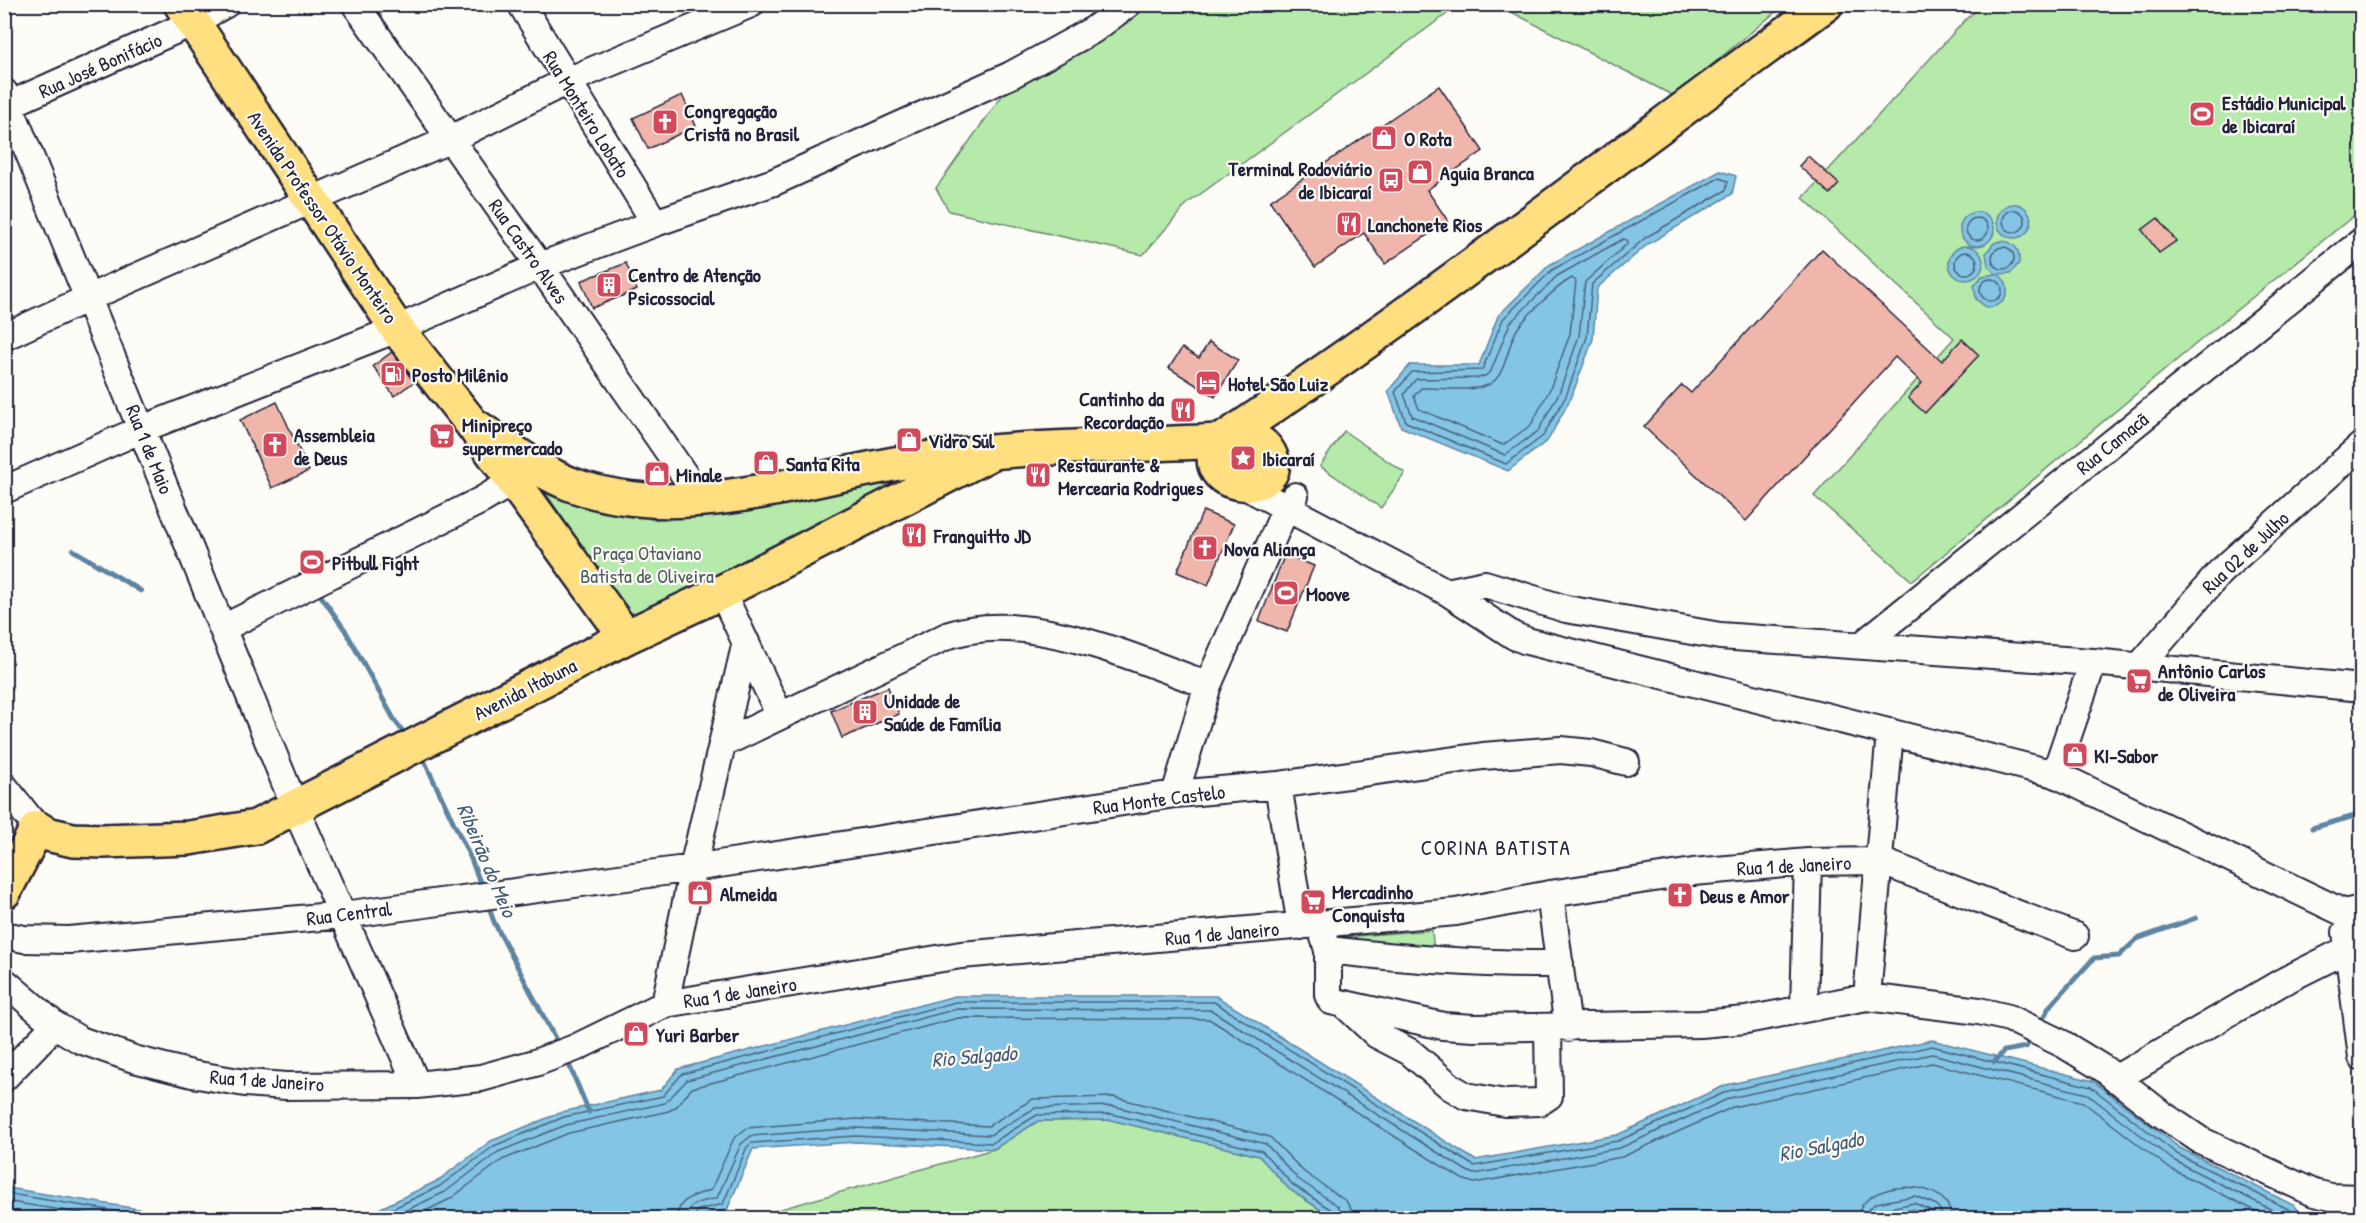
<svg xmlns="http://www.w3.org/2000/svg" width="2366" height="1223" font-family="'Patrick Hand',sans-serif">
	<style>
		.green { fill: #b6eaab; stroke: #6c8673; stroke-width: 1.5 }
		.water { fill: #84c5e5; stroke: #5d84a1; stroke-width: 1.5 }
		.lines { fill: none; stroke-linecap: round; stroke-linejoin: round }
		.shore { stroke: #49637f; stroke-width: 1.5 }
		.stream { stroke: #5d84a1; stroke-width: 5 }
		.building { fill: #f0b6ab; stroke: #22223b; stroke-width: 1.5 }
		.minor-casing { stroke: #22223b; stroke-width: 30 }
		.major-casing { stroke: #22223b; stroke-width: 38 }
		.minor { stroke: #fdfcf7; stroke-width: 26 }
		.major { stroke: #ffdf80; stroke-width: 33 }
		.labels { text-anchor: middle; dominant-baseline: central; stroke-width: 4.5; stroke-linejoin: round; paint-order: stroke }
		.street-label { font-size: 20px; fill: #22223b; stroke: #fdfcf7 }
		.poi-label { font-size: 20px; font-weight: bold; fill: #22223b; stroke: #fdfcf7; text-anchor: start }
		.park-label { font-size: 20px; fill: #4e5e5d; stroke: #fdfcf7 }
		.neighbourhood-label { font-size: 21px; letter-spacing: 1.5px; fill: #22223b; stroke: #fdfcf7 }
		.water-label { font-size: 21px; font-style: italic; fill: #445b76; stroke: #fdfcf7 }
	</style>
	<rect width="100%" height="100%" fill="#fdfcf7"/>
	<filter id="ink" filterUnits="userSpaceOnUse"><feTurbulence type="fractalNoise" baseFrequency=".0167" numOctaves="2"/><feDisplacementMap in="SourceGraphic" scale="12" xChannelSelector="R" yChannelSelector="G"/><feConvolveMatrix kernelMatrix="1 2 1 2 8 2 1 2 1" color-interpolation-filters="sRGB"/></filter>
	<g filter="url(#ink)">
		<path class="green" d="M1146 5H1459L1187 204 1143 255 949 211 936 188 1009 86 1134 14Z
			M1498 5H1784L1674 96Z
			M1983 5H2361V210L2233 313 1912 581 1814 496 1954 338 1803 198 1967 18Z
			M1344 431 1405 473 1381 508 1320 466Z
			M946 463 631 619 543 489 654 520Z
			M1432 930 1434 955 1330 938Z
			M1111 1120 1259 1156 1289 1189 1333 1218H749L994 1149 1038 1121Z"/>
		<path class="water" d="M1720 171 1736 176 1732 194 1648 244 1597 288 1593 339 1571 398 1548 440 1508 471 1401 427 1388 391 1410 365H1479L1498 316 1549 265Z
			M1997 221a17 17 0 1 1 34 0a17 17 0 1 1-34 0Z
			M1960 229a17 17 0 1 1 34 0a17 17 0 1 1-34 0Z
			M2000 241C2014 241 2020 249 2019 263L2011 273 1998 274C2015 286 2007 309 1986 307L1976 299 1974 286 1982 276 1996 274 1988 266 1986 253 1994 243Z
			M1949 263a17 17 0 1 1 34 0a17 17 0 1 1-34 0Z
			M955 996H1216L1475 1160 1617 1135 1726 1085 1932 1040 2093 1081 2180 1148 2295 1206 2305 1218H1934L1914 1209 1867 1218H1333L1289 1189 1259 1156 1111 1120 1038 1121 994 1149 856 1142 753 1149 727 1210 687 1218H360L437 1181 491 1141 562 1112 661 1090 678 1069Z
			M4 1187 8 1188 194 1218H5Z"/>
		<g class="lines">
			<path class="shore" d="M1719 178 1728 181 1726 190 1645 238 1592 284 1587 337 1566 396 1543 436 1506 464 1406 422 1395 392 1412 372 1482 370 1503 319 1552 270Z
				M2003 221a11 11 0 1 1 22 0a11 11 0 1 1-22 0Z
				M1966 229a11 11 0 1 1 22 0a11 11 0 1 1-22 0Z
				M1623 239 1627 240V244L1585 282 1579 336 1559 393 1538 431 1505 455 1412 416 1404 394 1416 379 1478 378 1485 376 1491 371 1510 323 1557 276Z
				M1992 258a11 11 0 1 1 22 0a11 11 0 1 1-22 0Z
				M1955 263a11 11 0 1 1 22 0a11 11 0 1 1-22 0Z
				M1572 278 1576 281 1570 334 1550 389 1531 425 1503 445 1419 409 1414 396 1421 388C1439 387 1468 392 1485 386 1508 379 1506 344 1518 328 1528 314 1557 286 1572 278Z
				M1980 290a11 11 0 1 1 22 0a11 11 0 1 1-22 0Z
				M4 1193 158 1218
				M4 1201 112 1218
				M373 1218 440 1186 494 1146 564 1117 663 1096 682 1074 956 1002H1214L1474 1166 1618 1141 1728 1091 1932 1046 2091 1087 2177 1154 2290 1210 2298 1218
				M390 1218 445 1192 498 1152 566 1125 665 1103 687 1080 957 1009 1211 1010 1467 1171 1474 1174 1620 1148 1730 1098 1932 1054 2087 1094 2173 1160 2288 1218
				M411 1218 450 1199 502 1160 569 1133 669 1111 677 1106 692 1088 958 1018 1209 1019 1462 1179 1474 1183 1622 1157 1733 1107 1932 1063 2083 1102 2169 1168 2270 1218
				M677 1218C679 1197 694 1196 711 1190L734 1138 747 1128 856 1119 988 1126 1033 1099 1114 1097 1270 1137 1304 1172 1346 1201 1351 1209 1352 1218
				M686 1218C688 1201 704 1202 717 1198L741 1144 751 1136 856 1128 990 1135 1035 1108 1113 1106 1266 1144 1298 1179 1338 1206 1343 1218
				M694 1218 698 1210 723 1204 747 1147 752 1143 856 1136 992 1143 1037 1115 1112 1114 1262 1151 1293 1185 1333 1211 1335 1218
				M1858 1218C1859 1180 1950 1174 1951 1218
				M1867 1218 1869 1209 1876 1203 1915 1196 1937 1205 1941 1212 1942 1218
				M1875 1218 1876 1213 1879 1210 1914 1203 1932 1211 1935 1218"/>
			<path class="stream" d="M73 550 141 591
				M321 596 345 630 395 721 408 738
				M421 754 471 859 483 890
				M2312 828 2362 814
				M487 902 494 922 559 1046
				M2040 1025 2049 1007 2094 958 2119 956 2137 939 2196 918
				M567 1060 589 1112
				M1994 1062 2004 1051 2026 1047 2032 1038"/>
		</g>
		<path class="building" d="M1439 86 1483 151 1427 190 1448 221 1385 264 1364 233 1315 267 1270 201Z
			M682 95 696 126 648 149 633 118Z
			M1808 156 1839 184 1830 194 1799 166Z
			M2158 218 2176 241 2159 253 2142 230Z
			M1822 249 1942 361 1962 339 1979 355 1925 413 1908 398 1922 383 1895 357 1746 521 1644 427 1682 385 1691 393Z
			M626 263 637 290 592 308 581 281Z
			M1209 342 1238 360 1215 397 1169 368 1182 348 1199 358Z
			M392 352 414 382 394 396 373 366Z
			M277 402 309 471 272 488 240 420Z
			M1203 511 1234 524 1208 585 1177 572Z
			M1285 554 1314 566 1287 632 1259 621Z
			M888 687 899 714 842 738 831 711Z"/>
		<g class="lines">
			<g class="minor-casing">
				<path id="minor" d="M355 4 540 266 701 499
					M521 4 655 223
					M4 92 295 807 417 1085
					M4 107 194 22 226 4
					M4 337 88 298 451 139 567 81 751 4
					M1241 484 1447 592 1514 636 1527 641 2055 774 2344 913 2362 909
					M4 490 142 429 397 329 540 266 655 223 774 182 1011 75 1093 30 1128 4
					M722 592 780 716
					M1447 592 1485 584 1566 609 1720 636 2093 662 2362 688
					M223 628 482 500 514 481
					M1863 644 2362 241
					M2139 667 2220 572 2362 445
					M722 744 949 635C1028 609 1133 658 1208 685
					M2055 774 2093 662
					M1278 785 1301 926
					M4 786 37 828
					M1175 794 1208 685 1286 508 1295 496
					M1550 894 1568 1028
					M1320 925 1328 950V995L1331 1001 1443 1026 1474 1028 1701 1024 1746 1020 1867 997 1979 1011 2009 1018 2063 1044 2104 1069 2160 1113 2200 1140 2314 1193 2331 1197 2362 1198
					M2346 932 2362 1057
					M4 935 24 939 69 940 343 915 693 868 1175 794 1278 785 1483 756 1561 750 1591 753 1626 762
					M1328 950C1407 959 1480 965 1560 964
					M4 981 55 1025 80 1040 134 1059 192 1074 245 1083 286 1086 417 1085 481 1078 535 1063 575 1048 665 1004 961 955 1456 912 1550 894 1693 872 1808 862 1880 861 2075 936
					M1867 997 1890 732
					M665 1004 693 868 746 642
					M1346 1006 1377 1035 1410 1052 1451 1087 1466 1096 1505 1103 1540 1102 1549 1096 1548 1028
					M1804 1008 1808 862
					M4 1078 55 1025
					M2115 1079 2282 982 2348 949"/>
			</g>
			<g class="major-casing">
				<path id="major" d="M181 4 397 329 472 424 626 637
					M472 424C502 443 540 473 573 485 689 527 814 473 931 458 1026 446 1124 446 1221 441 1236 431 1260 437 1269 453 1293 498 1187 492 1221 441
					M1227 437C1433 301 1626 149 1826 4
					M4 892 37 828 47 834 73 840 103 841 189 838 256 827 626 637 722 592 993 452"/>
			</g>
			<use href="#minor" class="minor"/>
			<use href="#major" class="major"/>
		</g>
	</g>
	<defs>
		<g id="stadium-square" transform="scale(1.35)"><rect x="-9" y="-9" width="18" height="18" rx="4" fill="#d1495b" stroke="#fdfcf7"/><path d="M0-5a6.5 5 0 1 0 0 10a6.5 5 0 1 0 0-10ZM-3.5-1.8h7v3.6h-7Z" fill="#fff"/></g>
		<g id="church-square" transform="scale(1.35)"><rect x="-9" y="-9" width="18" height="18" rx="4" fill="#d1495b" stroke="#fdfcf7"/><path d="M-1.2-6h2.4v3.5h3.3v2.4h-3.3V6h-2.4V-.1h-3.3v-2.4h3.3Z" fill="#fff"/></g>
		<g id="shop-square" transform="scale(1.35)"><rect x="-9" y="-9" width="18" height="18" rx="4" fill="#d1495b" stroke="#fdfcf7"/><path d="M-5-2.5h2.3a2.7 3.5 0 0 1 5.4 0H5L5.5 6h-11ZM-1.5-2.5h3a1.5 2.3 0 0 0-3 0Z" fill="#fff"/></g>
		<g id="bus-square" transform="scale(1.35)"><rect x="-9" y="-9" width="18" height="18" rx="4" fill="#d1495b" stroke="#fdfcf7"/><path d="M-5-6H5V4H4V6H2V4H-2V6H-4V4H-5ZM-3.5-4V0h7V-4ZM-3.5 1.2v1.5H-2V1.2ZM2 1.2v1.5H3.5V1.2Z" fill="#fff"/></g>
		<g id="restaurant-square" transform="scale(1.35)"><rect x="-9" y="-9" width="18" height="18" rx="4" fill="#d1495b" stroke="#fdfcf7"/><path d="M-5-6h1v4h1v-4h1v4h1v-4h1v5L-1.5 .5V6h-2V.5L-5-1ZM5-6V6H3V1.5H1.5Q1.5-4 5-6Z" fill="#fff"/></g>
		<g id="building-square" transform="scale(1.35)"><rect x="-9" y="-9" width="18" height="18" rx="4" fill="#d1495b" stroke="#fdfcf7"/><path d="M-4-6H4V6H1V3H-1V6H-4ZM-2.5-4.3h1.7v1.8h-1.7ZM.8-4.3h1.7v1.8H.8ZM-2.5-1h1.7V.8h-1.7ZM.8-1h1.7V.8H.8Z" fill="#fff"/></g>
		<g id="fuel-square" transform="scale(1.35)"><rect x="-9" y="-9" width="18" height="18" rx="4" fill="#d1495b" stroke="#fdfcf7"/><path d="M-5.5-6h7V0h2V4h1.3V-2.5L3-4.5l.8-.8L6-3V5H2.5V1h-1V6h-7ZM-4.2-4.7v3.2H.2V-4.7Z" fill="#fff"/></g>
		<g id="hotel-square" transform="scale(1.35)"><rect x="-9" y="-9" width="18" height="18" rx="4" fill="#d1495b" stroke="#fdfcf7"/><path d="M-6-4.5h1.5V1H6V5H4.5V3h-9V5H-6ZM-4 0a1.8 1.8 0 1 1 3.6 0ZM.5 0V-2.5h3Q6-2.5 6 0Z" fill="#fff"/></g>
		<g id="supermarket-square" transform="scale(1.35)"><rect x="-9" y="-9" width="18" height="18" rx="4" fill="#d1495b" stroke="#fdfcf7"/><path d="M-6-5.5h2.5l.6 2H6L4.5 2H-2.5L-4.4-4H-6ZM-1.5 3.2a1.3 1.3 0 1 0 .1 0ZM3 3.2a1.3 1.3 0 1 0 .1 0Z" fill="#fff"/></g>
		<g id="sight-square" transform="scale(1.35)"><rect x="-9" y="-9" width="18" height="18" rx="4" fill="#d1495b" stroke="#fdfcf7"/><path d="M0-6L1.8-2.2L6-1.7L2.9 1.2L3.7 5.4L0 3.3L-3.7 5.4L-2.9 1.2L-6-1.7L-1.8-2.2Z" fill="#fff"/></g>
	</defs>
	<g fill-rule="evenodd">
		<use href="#stadium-square" x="2202" y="114"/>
		<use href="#church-square" x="665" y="122"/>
		<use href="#shop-square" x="1384" y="138"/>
		<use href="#shop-square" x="1420" y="172"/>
		<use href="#bus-square" x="1391" y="180"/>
		<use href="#restaurant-square" x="1349" y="224"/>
		<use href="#building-square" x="609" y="285"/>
		<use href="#fuel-square" x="393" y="374"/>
		<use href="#hotel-square" x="1208" y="383"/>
		<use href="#restaurant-square" x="1183" y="410"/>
		<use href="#supermarket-square" x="442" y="436"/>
		<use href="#shop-square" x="909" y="440"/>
		<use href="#church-square" x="275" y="445"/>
		<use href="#sight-square" x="1243" y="458"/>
		<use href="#shop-square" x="766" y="463"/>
		<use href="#shop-square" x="657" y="474"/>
		<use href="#restaurant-square" x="1038" y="475"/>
		<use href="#restaurant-square" x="914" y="535"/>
		<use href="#church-square" x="1205" y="548"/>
		<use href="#stadium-square" x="312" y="562"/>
		<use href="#stadium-square" x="1286" y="593"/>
		<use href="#supermarket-square" x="2139" y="681"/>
		<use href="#building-square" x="865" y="712"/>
		<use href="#shop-square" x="2075" y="755"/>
		<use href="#shop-square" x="700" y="893"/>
		<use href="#church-square" x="1680" y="895"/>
		<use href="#supermarket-square" x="1313" y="902"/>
		<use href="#shop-square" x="636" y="1034"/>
	</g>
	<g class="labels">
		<g class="street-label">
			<text transform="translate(100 65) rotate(-24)">Rua José Bonifácio</text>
			<text transform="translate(587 114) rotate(58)">Rua Monteiro Lobato</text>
			<text transform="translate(323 217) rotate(56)">Avenida Professor Otávio Monteiro</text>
			<text transform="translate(529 251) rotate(55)">Rua Castro Alves</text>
			<text transform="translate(2112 443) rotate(-39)">Rua Camacã</text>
			<text transform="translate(150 449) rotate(68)">Rua 1 de Maio</text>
			<text transform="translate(2245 552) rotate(-43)">Rua 02 de Julho</text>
			<text transform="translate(525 689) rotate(-27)">Avenida Itabuna</text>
			<text transform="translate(1159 799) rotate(-7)">Rua Monte Castelo</text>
			<text transform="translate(1794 865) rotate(-3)">Rua 1 de Janeiro</text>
			<text transform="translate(349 913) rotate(-7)">Rua Central</text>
			<text transform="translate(1222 933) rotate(-5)">Rua 1 de Janeiro</text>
			<text transform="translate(740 992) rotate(-9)">Rua 1 de Janeiro</text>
			<text transform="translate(267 1080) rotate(4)">Rua 1 de Janeiro</text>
		</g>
		<g class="poi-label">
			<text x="2222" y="102">Estádio Municipal<tspan x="2222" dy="23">de Ibicaraí</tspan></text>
			<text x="684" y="110">Congregação<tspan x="684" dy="23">Cristã no Brasil</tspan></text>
			<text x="1404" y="138">O Rota</text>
			<text x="1372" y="168" text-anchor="end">Terminal Rodoviário<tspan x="1372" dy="23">de Ibicaraí</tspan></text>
			<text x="1440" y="172">Aguia Branca</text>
			<text x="1368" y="224">Lanchonete Rios</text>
			<text x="628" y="274">Centro de Atenção<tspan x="628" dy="23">Psicossocial</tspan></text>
			<text x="412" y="374">Posto Milênio</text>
			<text x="1228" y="383">Hotel São Luiz</text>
			<text x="1164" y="398" text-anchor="end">Cantinho da<tspan x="1164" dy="23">Recordação</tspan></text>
			<text x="462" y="424">Minipreço<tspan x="462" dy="23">supermercado</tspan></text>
			<text x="294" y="434">Assembleia<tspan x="294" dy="23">de Deus</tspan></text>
			<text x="928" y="440">Vidro Sul</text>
			<text x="1262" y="458">Ibicaraí</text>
			<text x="786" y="463">Santa Rita</text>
			<text x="1058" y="464">Restaurante &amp;<tspan x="1058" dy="23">Mercearia Rodrigues</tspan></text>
			<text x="676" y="474">Minale</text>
			<text x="934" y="535">Franguitto JD</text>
			<text x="1224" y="548">Nova Aliança</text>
			<text x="332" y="562">Pitbull Fight</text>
			<text x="1306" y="593">Moove</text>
			<text x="2158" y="670">Antônio Carlos<tspan x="2158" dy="23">de Oliveira</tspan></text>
			<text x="884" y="700">Unidade de<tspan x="884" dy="23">Saúde de Família</tspan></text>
			<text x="2094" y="755">KI-Sabor</text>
			<text x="1332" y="891">Mercadinho<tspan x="1332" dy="23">Conquista</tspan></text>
			<text x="720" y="893">Almeida</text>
			<text x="1700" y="895">Deus e Amor</text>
			<text x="656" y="1034">Yuri Barber</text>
		</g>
		<g class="park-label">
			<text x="647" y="552">Praça Otaviano<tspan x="647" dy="23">Batista de Oliveira</tspan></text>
		</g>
		<g class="neighbourhood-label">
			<text x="1496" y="847">CORINA BATISTA</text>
		</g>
		<g class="water-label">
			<text transform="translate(487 860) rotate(67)">Ribeirão do Meio</text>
			<text transform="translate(974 1056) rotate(-5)">Rio Salgado</text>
			<text transform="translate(1821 1146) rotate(-11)">Rio Salgado</text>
		</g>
	</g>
	<rect width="2366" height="1223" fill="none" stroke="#fdfcf7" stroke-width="24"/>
	<rect x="12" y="12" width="2342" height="1199" fill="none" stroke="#22223b" stroke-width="2" filter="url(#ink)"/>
</svg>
